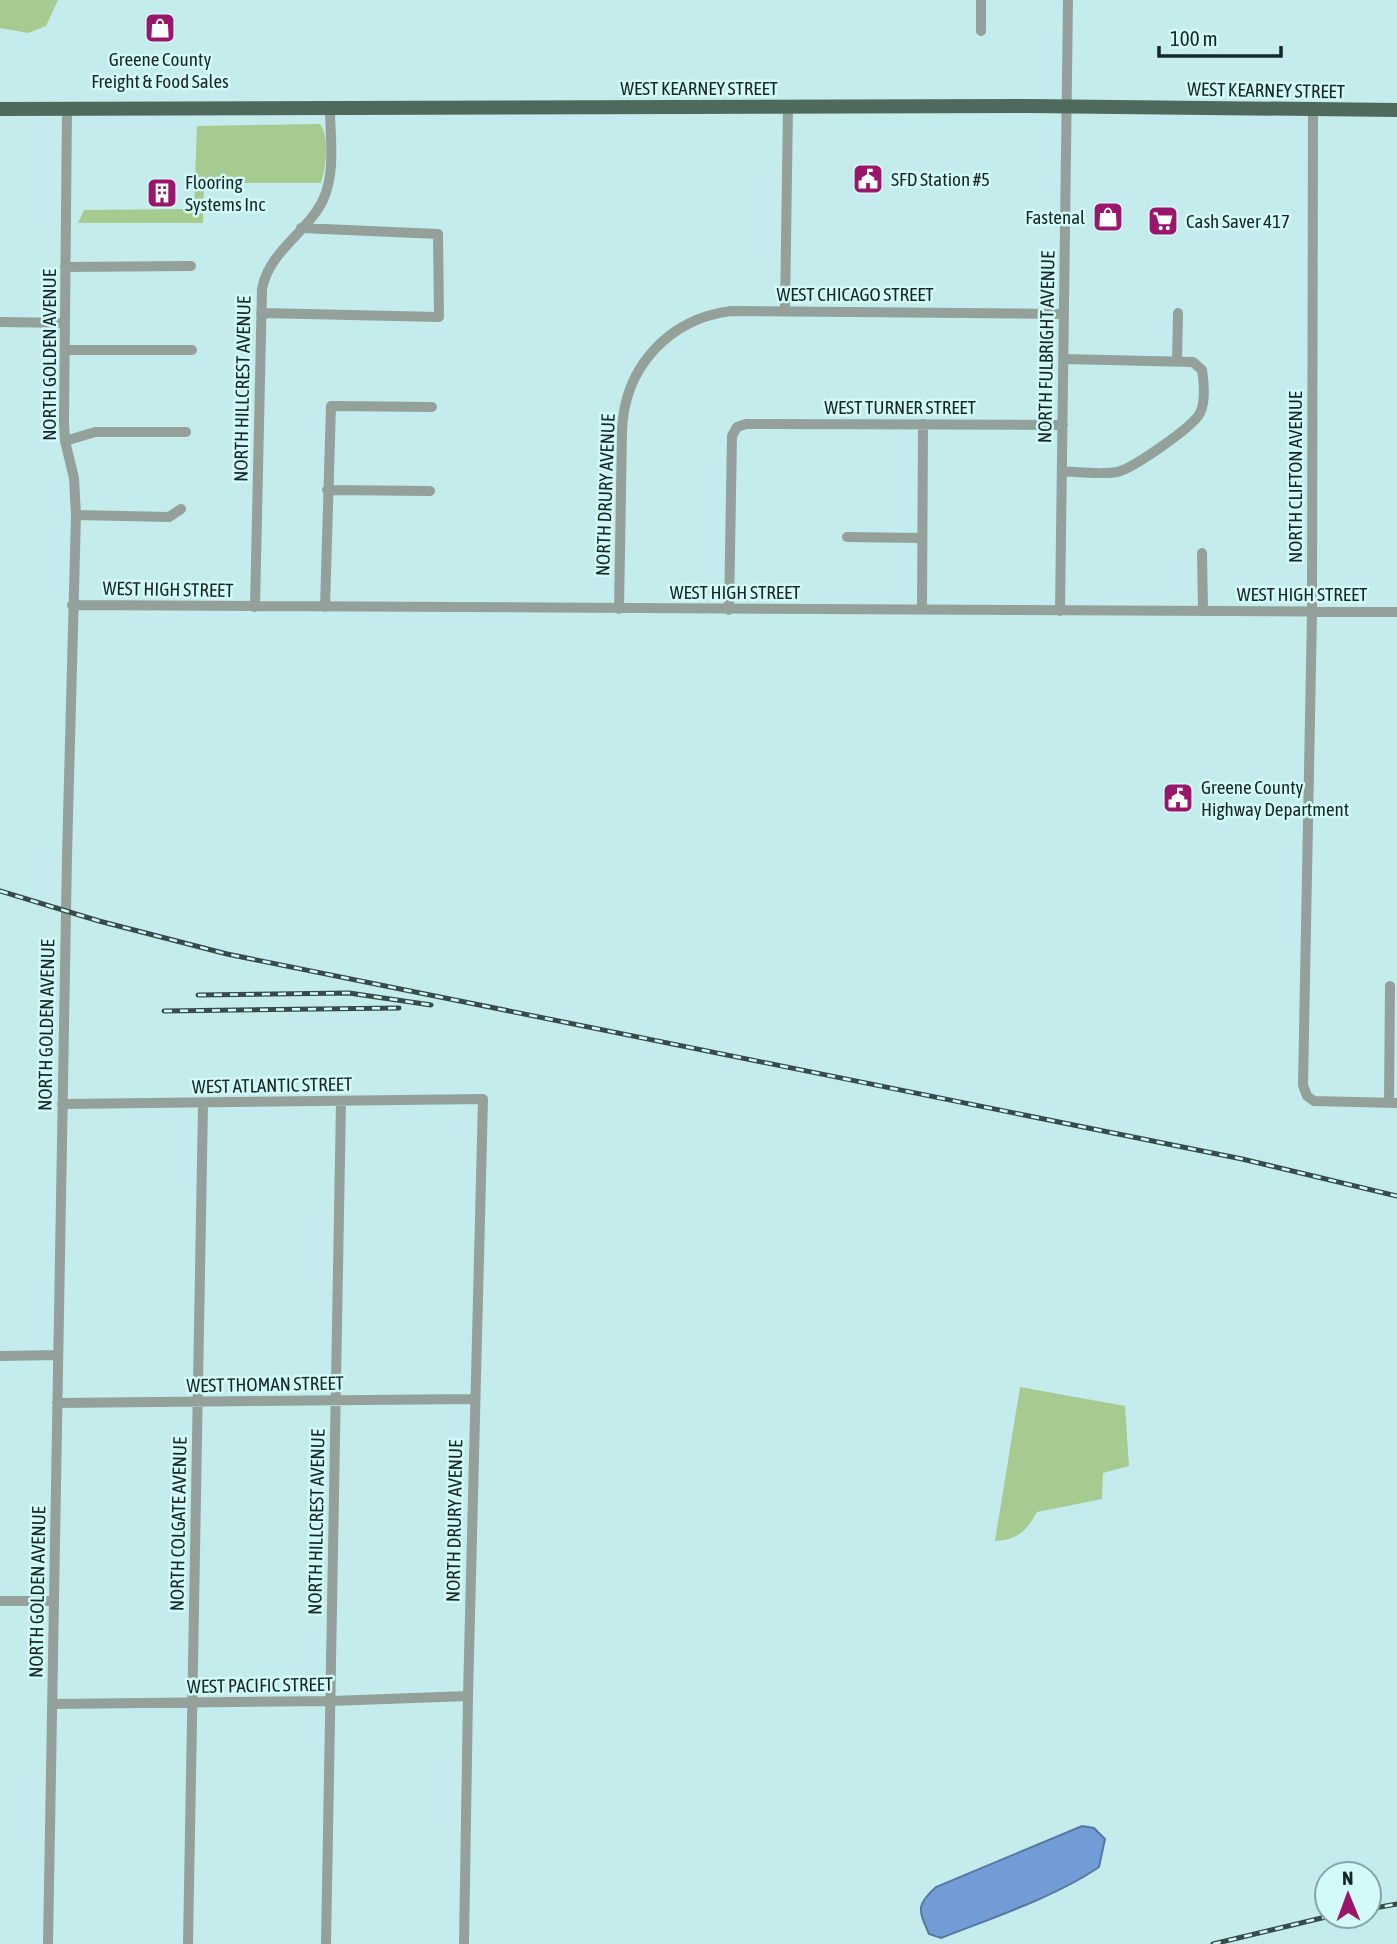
<svg xmlns="http://www.w3.org/2000/svg" width="1397" height="1944" font-family="'Asap Condensed',sans-serif">
	<style>
		.green { fill: #a7ca91 }
		.water { fill: #729cd6; stroke: #5779a1; stroke-width: 2 }
		.lines { fill: none; stroke-linecap: round; stroke-linejoin: round }
		.minor { stroke: #93a19a; stroke-width: 10 }
		.major { stroke: #50695d; stroke-width: 14 }
		.rail-casing { stroke: #374b4b; stroke-width: 5 }
		.rail { stroke: #d2faf9; stroke-width: 2.5; stroke-dasharray: 8; stroke-linecap: butt }
		.labels { text-anchor: middle; dominant-baseline: central; stroke-width: 5; stroke-linejoin: round; paint-order: stroke }
		.poi-label { font-size: 19px; fill: #172626; stroke: #d2faf9; text-anchor: start }
		.street-label { font-size: 19px; fill: #172626; stroke: #d2faf9 }
	</style>
	<rect width="100%" height="100%" fill="#c5ecec"/>
	<path class="green" d="M0 0H58L46 26 28 33 0 28Z
		M320 124C330 137 326 168 321 183H204L203 223H78L84 210 194 209 197 126Z
		M1020 1387 1125 1406 1129 1466 1103 1473 1102 1499 1037 1512C1026 1532 1018 1539 995 1541Z"/>
	<path class="water" d="M1082 1826 1094 1828 1105 1839 1099 1867C1057 1896 990 1919 941 1938L929 1934C919 1910 915 1906 936 1887Z"/>
	<g class="lines">
		<path class="minor" d="M981 31V0
			M1313 109 1312 613 1303 1085 1307 1096 1314 1101 1397 1103
			M65 267 191 266
			M785 311 788 107
			M261 313 439 317 438 234 301 228
			M0 322 65 323
			M65 350H192
			M1177 362 1178 313
			M65 441 95 432H186
			M1062 471C1080 472 1099 475 1117 472 1132 469 1193 427 1200 413 1206 401 1204 383 1202 370L1193 362 1063 359
			M327 490 430 491
			M76 515 169 517 181 509
			M847 537 921 538
			M1202 553 1203 611
			M72 605 1397 612
			M255 607 262 289C269 251 307 233 323 200 336 172 330 137 330 108
			M325 607 331 406 432 407
			M619 609 622 431C624 368 668 319 731 311L1064 314
			M729 610 732 436 737 427 746 424 1063 425
			M922 610 923 424
			M1060 611 1068 0
			M1389 1103 1390 986
			M62 1104 483 1099 468 1696 464 1944
			M0 1356 57 1355
			M57 1403 475 1399
			M0 1601H54
			M53 1704 331 1701 468 1696
			M48 1944 67 855 76 515 74 478 65 441 64 423 67 109
			M188 1944 203 1104
			M326 1944 341 1101"/>
		<path class="major" d="M0 109 1028 106 1397 110"/>
		<g class="rail-casing">
			<path id="rail" d="M0 891 99 921 227 954 1242 1159 1397 1196
				M198 995 349 993 431 1005
				M164 1011 399 1008
				M1369 1909 1397 1904
				M1213 1944 1330 1916"/>
		</g>
		<use href="#rail" class="rail"/>
	</g>
	<defs>
		<g id="shop-square" transform="scale(1.575)"><rect x="-9" y="-9" width="18" height="18" rx="4" fill="#9a166a" stroke="#d2faf9"/><path d="M-5-2.5h2.3a2.7 3.5 0 0 1 5.4 0H5L5.5 6h-11ZM-1.5-2.5h3a1.5 2.3 0 0 0-3 0Z" fill="#fff"/></g>
		<g id="civic-square" transform="scale(1.575)"><rect x="-9" y="-9" width="18" height="18" rx="4" fill="#9a166a" stroke="#d2faf9"/><path d="M-.6-6.5H3V-4.5H.6V-3L4-1V1h2V6H-6V1h2V-1L-.6-3ZM-1.2 2.5V6h2.4V2.5Z" fill="#fff"/></g>
		<g id="building-square" transform="scale(1.575)"><rect x="-9" y="-9" width="18" height="18" rx="4" fill="#9a166a" stroke="#d2faf9"/><path d="M-4-6H4V6H1V3H-1V6H-4ZM-2.5-4.3h1.7v1.8h-1.7ZM.8-4.3h1.7v1.8H.8ZM-2.5-1h1.7V.8h-1.7ZM.8-1h1.7V.8H.8Z" fill="#fff"/></g>
		<g id="supermarket-square" transform="scale(1.575)"><rect x="-9" y="-9" width="18" height="18" rx="4" fill="#9a166a" stroke="#d2faf9"/><path d="M-6-5.5h2.5l.6 2H6L4.5 2H-2.5L-4.4-4H-6ZM-1.5 3.2a1.3 1.3 0 1 0 .1 0ZM3 3.2a1.3 1.3 0 1 0 .1 0Z" fill="#fff"/></g>
	</defs>
	<g fill-rule="evenodd">
		<use href="#shop-square" x="160" y="28"/>
		<use href="#civic-square" x="868" y="179"/>
		<use href="#building-square" x="162" y="193"/>
		<use href="#shop-square" x="1108" y="217"/>
		<use href="#supermarket-square" x="1163" y="221"/>
		<use href="#civic-square" x="1178" y="798"/>
	</g>
	<g class="labels">
		<g class="poi-label">
			<text x="160" y="59" text-anchor="middle">Greene County<tspan x="160" dy="22">Freight &amp; Food Sales</tspan></text>
			<text x="891" y="179">SFD Station #5</text>
			<text x="185" y="182">Flooring<tspan x="185" dy="22">Systems Inc</tspan></text>
			<text x="1085" y="217" text-anchor="end">Fastenal</text>
			<text x="1186" y="221">Cash Saver 417</text>
			<text x="1201" y="787">Greene County<tspan x="1201" dy="22">Highway Department</tspan></text>
		</g>
		<g class="street-label">
			<text x="699" y="88">WEST KEARNEY STREET</text>
			<text transform="translate(1266 90) rotate(1)">WEST KEARNEY STREET</text>
			<text x="855" y="294">WEST CHICAGO STREET</text>
			<text transform="translate(1046 347) rotate(-89)">NORTH FULBRIGHT AVENUE</text>
			<text transform="translate(49 355) rotate(-90)">NORTH GOLDEN AVENUE</text>
			<text transform="translate(242 389) rotate(-89)">NORTH HILLCREST AVENUE</text>
			<text x="900" y="407">WEST TURNER STREET</text>
			<text transform="translate(1295 477) rotate(-90)">NORTH CLIFTON AVENUE</text>
			<text transform="translate(605 495) rotate(-88)">NORTH DRURY AVENUE</text>
			<text transform="translate(168 589) rotate(1)">WEST HIGH STREET</text>
			<text x="735" y="592">WEST HIGH STREET</text>
			<text x="1302" y="594">WEST HIGH STREET</text>
			<text transform="translate(46 1025) rotate(-89)">NORTH GOLDEN AVENUE</text>
			<text transform="translate(272 1085) rotate(-1)">WEST ATLANTIC STREET</text>
			<text transform="translate(265 1384) rotate(-1)">WEST THOMAN STREET</text>
			<text transform="translate(454 1521) rotate(-89)">NORTH DRURY AVENUE</text>
			<text transform="translate(316 1522) rotate(-89)">NORTH HILLCREST AVENUE</text>
			<text transform="translate(178 1524) rotate(-89)">NORTH COLGATE AVENUE</text>
			<text transform="translate(37 1592) rotate(-89)">NORTH GOLDEN AVENUE</text>
			<text transform="translate(260 1685) rotate(-1)">WEST PACIFIC STREET</text>
		</g>
	</g>
	<g transform="translate(1348 1895) rotate(359)"><circle r="33" fill="#d2faf9" stroke="#87a5a5" stroke-width="2"/>
	<path d="M0-5L12 26L0 18L-12 26Z" fill="#9a166a"/>
	<text y="-10" font-size="19" font-weight="bold" text-anchor="middle" fill="#172626">N</text>
	</g>
	<path d="M1159 46v10h122v-10" fill="none" stroke="#172626" stroke-width="3.5"/>
	<text x="1170" y="46" font-size="21" fill="#172626" stroke="#d2faf9" stroke-width="5" paint-order="stroke">100 m</text>
</svg>
